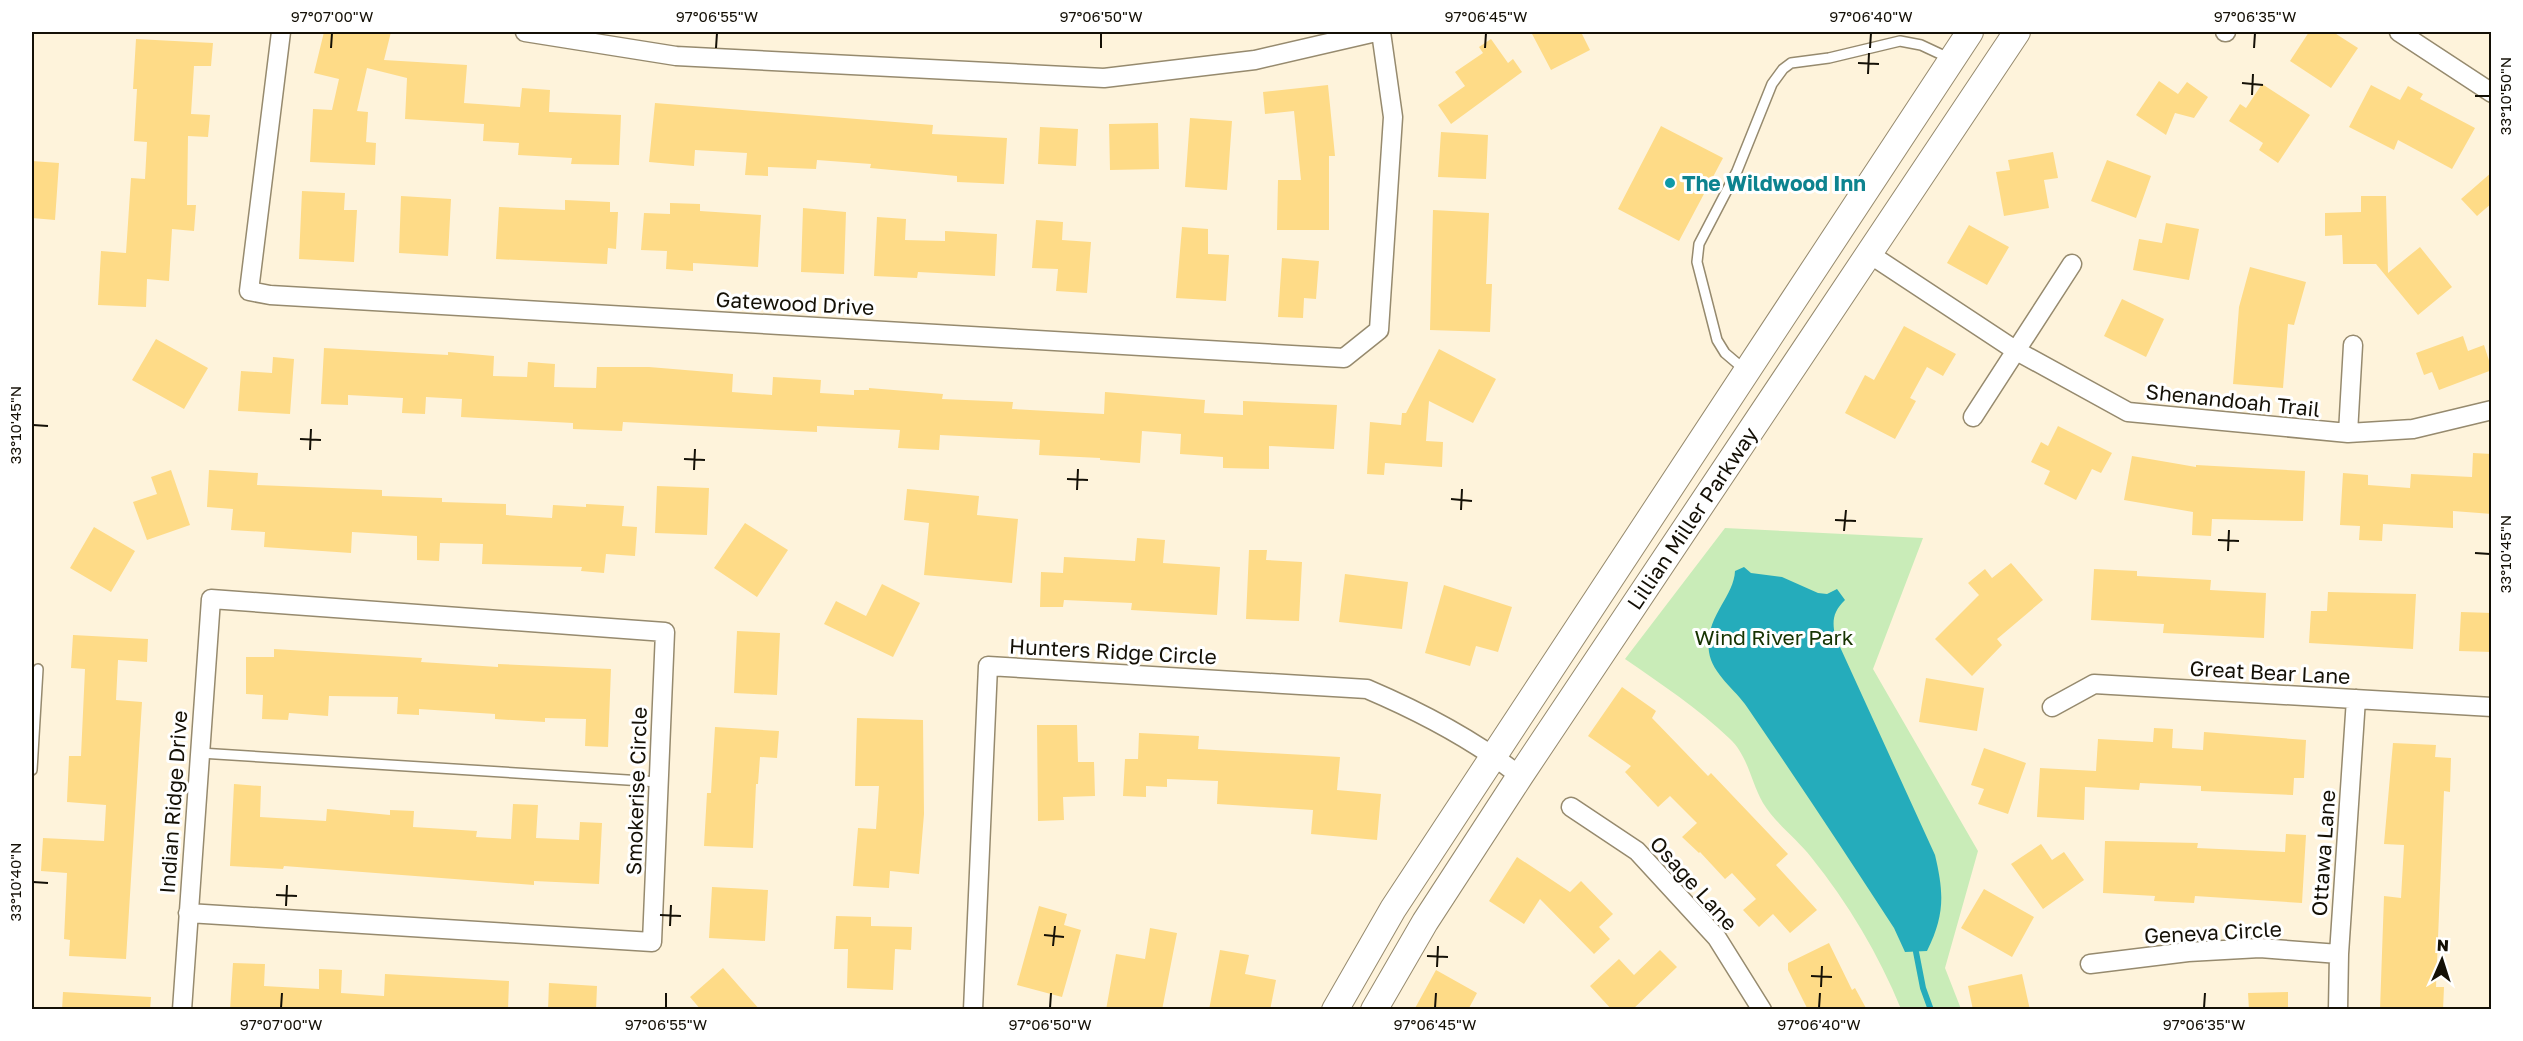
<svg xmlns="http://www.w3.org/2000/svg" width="2523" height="1041" font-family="'Golos Text',sans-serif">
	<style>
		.green { fill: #c9ecb8 }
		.water { fill: #25acbb }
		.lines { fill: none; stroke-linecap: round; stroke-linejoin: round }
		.stream { stroke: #25acbb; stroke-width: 6 }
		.building { fill: #fedb87 }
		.lane-casing { stroke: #968a6e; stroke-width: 12 }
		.street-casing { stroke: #968a6e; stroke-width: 21 }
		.secondary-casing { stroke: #968a6e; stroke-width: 28 }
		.lane { stroke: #fff; stroke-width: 9 }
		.street { stroke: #fff; stroke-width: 18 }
		.secondary { stroke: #fff; stroke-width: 26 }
		.ticks { fill: none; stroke: #141006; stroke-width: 2 }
		.culture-dot { fill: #0f9aa8; stroke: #fff; stroke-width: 2 }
		.labels { text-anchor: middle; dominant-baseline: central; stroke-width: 6; stroke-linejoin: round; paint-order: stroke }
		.culture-label { font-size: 21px; font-weight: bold; fill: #0d838f; stroke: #fff; text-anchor: start }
		.street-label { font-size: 21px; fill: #141006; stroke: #fff }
		.park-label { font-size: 21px; fill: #163301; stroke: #fff }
		.neatline { fill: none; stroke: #141006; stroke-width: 2 }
		.ticks-label { font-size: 15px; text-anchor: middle; fill: #141006 }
	</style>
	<rect width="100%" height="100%" fill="#fef3db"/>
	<path class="green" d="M1725 528 1923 538 1873 669 1978 851 1945 968 1961 1009H1901C1879 955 1848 903 1811 857 1797 839 1775 823 1763 803 1751 782 1748 756 1730 739 1698 708 1661 684 1625 659Z"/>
	<path class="water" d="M1744 567 1751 573 1782 577 1818 593 1827 594 1837 589 1845 600C1833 612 1832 620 1835 636L1935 855C1944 893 1945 915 1927 951L1905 952 1894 928C1846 854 1797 780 1747 707 1736 690 1712 674 1709 652 1704 618 1734 597 1735 571Z"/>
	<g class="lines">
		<path class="stream" d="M1916 952 1923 988 1931 1010"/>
	</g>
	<path class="building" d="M324 32H391L384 60 467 65 464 103 520 107 522 88 550 90 549 112 621 115 619 165 571 164 572 158 518 155 519 143 483 141 484 124 405 119 407 78 367 68 357 111 368 112 366 142 376 143 375 165 310 162 313 109 332 110 339 79 314 73Z
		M1531 32H1581L1590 50 1551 70Z
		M2309 32H2333L2358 48 2331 88 2290 61Z
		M136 39 213 43 211 66H194L191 114 210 115 208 137 188 136 187 205H196L194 231 172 229 169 281 147 279 146 307 98 305 101 251 126 253 131 178 145 179 147 142 134 141 137 89H133Z
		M1491 39 1508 63 1513 59 1522 72 1451 124 1438 105 1465 86 1455 72 1483 53 1479 47Z
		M2159 81 2178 94 2187 82 2208 97 2194 118 2175 113 2166 135 2136 115Z
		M2262 84 2310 115 2278 163 2259 150 2263 143 2229 121 2240 104 2246 108Z
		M1328 85 1335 156H1329V230H1277L1278 180H1301L1294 111 1265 114 1263 92Z
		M2371 85 2400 100 2408 86 2423 94 2420 99 2475 128 2452 169 2398 140 2394 150 2349 127Z
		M655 103 933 125 932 134 1007 138 1004 184 957 182V176L870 168 871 164 817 160 816 169 768 167V176L745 175 747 153 695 150 694 166 649 162Z
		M1190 118 1232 121 1227 190 1185 187Z
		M1158 123 1159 169 1110 170 1109 124Z
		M1661 126 1723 158 1679 241 1618 209Z
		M1040 127 1078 129 1076 166 1038 164Z
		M1441 132 1488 135 1486 179 1438 177Z
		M2053 152 2058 178 2044 180 2049 208 2004 216 1996 172 2010 170 2008 160Z
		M2107 160 2151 176 2136 218 2091 201Z
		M32 161 59 163 55 220 32 218Z
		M2492 172V203L2477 216 2461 199Z
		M302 191 345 193 344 210H357L354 262 299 259Z
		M401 196 451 199 448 256 399 253Z
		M2361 196H2386L2388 273 2420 247 2452 287 2418 315 2376 264H2343L2342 235 2325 236V213L2361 212Z
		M565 200 610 202V212H618L616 249 608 248 607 264 496 259 499 207 565 210Z
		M670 203 700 204V211L761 215 758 267 693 263V271L666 269 667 251 641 250 644 213 670 214Z
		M803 208 846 212 844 274 801 272Z
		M1433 210 1489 213 1486 284H1492L1490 332 1430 330Z
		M877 217 906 219 905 240 945 241V231L997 234 995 276 918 272 917 278 874 276Z
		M1036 220 1063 222 1062 240 1091 242 1087 293 1056 291 1058 269 1032 268Z
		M2166 223 2199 229 2189 280 2133 270 2139 239 2162 243Z
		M1969 225 2009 247 1987 285 1947 263Z
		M1182 227 1208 229V254L1229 255 1226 301 1176 298Z
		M1282 258 1319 261 1316 299 1304 298 1303 318 1278 317Z
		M2250 267 2306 282 2294 325 2288 324 2283 388 2233 384 2239 307Z
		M2122 299 2164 319 2146 357 2104 336Z
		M1904 326 1956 354 1943 376 1927 367 1910 398 1916 401 1895 439 1845 413 1865 375 1874 380Z
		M2463 336 2468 351 2484 345 2492 370 2439 390 2432 372 2424 375 2416 353Z
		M156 339 208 368 184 409 132 380Z
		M324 348 448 355V352L494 356 493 376 527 377 528 362 555 364 554 387 596 388 597 367H649L733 374 732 392 772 395 773 377 821 380 820 393 854 395V390H869V388L943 394 942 399 1013 402 1012 409 1104 414 1105 392 1205 400 1204 413 1243 415V401L1337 405 1334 449 1269 446V469L1223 468V457L1180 454 1181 434 1142 431 1140 463 1100 460V458L1039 455 1040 440 940 435 939 450 898 448 900 430 817 426V432L623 422 622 431 573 429V423L461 417 462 399 426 397 425 414 402 413 403 398 348 395V405L321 404Z
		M1439 349 1496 379 1473 423 1429 401 1426 441 1443 442 1442 467 1385 463 1384 475 1367 474 1370 422 1401 425 1402 413H1406Z
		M273 357 294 359 290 414 238 411 241 371 272 373Z
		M2058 426 2112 453 2101 473 2092 469 2076 500 2044 484 2050 471 2031 462 2041 442 2048 446Z
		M2473 453 2492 454V514L2453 511V528L2383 524 2382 541 2359 540 2360 526 2340 525 2343 473 2368 475V485L2410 488 2411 474 2472 477Z
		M2132 456 2196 467V465L2305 471 2303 521 2212 519 2211 536 2192 535 2193 512 2124 500Z
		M171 470 190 525 147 540 133 502 157 494 151 477Z
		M209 470 258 473 257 485 382 490V496L442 498V502L506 504V515L552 518 553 505 586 507V504L624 506 622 526 637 527 635 556 606 554 604 573 581 571 582 567 482 564 483 544 440 543 439 561 417 560V536L352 532 351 553 264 547 265 532 231 530 233 509 207 507Z
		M657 486 709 488 707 535 655 533Z
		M907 489 979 496 977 515 1018 519 1012 583 924 575 929 523 904 520Z
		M745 523 788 550 757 597 714 568Z
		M94 527 135 551 111 592 70 568Z
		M1137 538 1165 540 1163 563 1220 567 1217 615 1131 610 1132 603 1064 600 1063 607H1040L1041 572 1063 573 1064 557 1135 561Z
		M1249 550H1267L1266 560 1302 562 1299 621 1246 619Z
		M2011 563 2043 600 1997 639 2002 645 1972 676 1935 639 1979 595 1968 583 1985 569 1992 578Z
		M2094 569 2137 571V576L2211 580 2210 590 2266 593 2264 638 2163 633 2164 624 2091 620Z
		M1345 574 1408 582 1402 629 1339 622Z
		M882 584 920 603 893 657 824 624 836 601 866 616Z
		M1444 585 1512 607 1498 652 1476 646 1470 666 1425 653Z
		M2328 592 2416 594 2413 649 2309 643 2311 611H2327Z
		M2461 612 2492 613V652L2459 651Z
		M737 631 780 633 777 695 734 693Z
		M73 635 148 639 147 662 118 660 116 700 142 702 126 959 69 956 70 940 64 939 67 873 41 871 43 838 104 841 106 805 67 802 69 756H81L85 669 71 668Z
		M274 649 422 658 421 662 498 667V664L611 669 608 747 585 746 586 719 545 718V722L495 719V714L419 709V715L397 714 398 697 329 696 328 716 289 713 288 720 262 719 263 695 246 694V657H274Z
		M1926 678 1984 688 1977 731 1919 722Z
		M1622 687 1656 711 1652 718 1708 776 1711 773 1788 854 1776 865 1817 910 1790 933 1773 914 1759 927 1743 910 1756 899 1732 873 1725 879 1700 852 1699 853 1682 837 1697 823 1670 796 1658 807 1625 772 1631 766 1588 736Z
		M857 718 923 720 924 814 919 874 890 871 889 888 853 886 858 828 876 829 879 786H855Z
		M1037 725H1077L1078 762H1094L1095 796 1063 797 1064 820 1038 821Z
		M715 727 779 731 777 758 760 757 758 784H756L753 848 704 846 707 793H711Z
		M2154 728 2173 729 2172 748 2203 750 2204 732 2306 740 2304 778H2294L2293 795 2201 791V786L2140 783 2139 790 2085 787 2084 820 2037 817 2040 768 2096 771 2098 739 2153 742Z
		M1139 733 1199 736 1198 749 1340 757 1337 790 1381 794 1377 840 1311 834 1313 810 1217 804 1218 781 1167 779V787L1146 786V797L1123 796 1125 759H1138Z
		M2393 743 2436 745 2435 757 2451 758 2450 792 2444 791 2436 987H2444L2443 1010H2380L2384 896 2401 898 2404 845 2384 844Z
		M1984 748 2026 763 2008 814 1978 804 1984 789 1971 785Z
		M234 784 261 786 260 817 326 821 327 809 390 815V810L414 811 413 827 477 831 476 837 511 839 513 804 538 805 536 838 579 840 580 822 602 823 599 884 534 881V885L284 866 283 869 230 866Z
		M2286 834 2306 835 2302 903 2195 896 2194 903 2154 901 2155 896 2103 893 2105 841 2198 843 2197 848 2285 852Z
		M2041 844 2052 860 2064 852 2084 880 2043 909 2011 864Z
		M1517 857 1570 892 1581 881 1613 914 1599 927 1610 939 1594 954 1540 899 1524 924 1489 901Z
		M712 887 768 890 765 941 709 938Z
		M1984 889 2034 917 2012 957 1961 928Z
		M1039 906 1067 914 1064 925 1081 930 1062 997 1017 985Z
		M836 916 871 917V926L912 927 911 950 895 949 893 990 847 988 848 949H834Z
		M1150 928 1177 933 1162 1010H1106L1116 954 1145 959Z
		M1829 943 1852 990 1855 988 1867 1010H1808L1788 970V963Z
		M1220 950 1249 955 1245 974 1276 980 1270 1010H1209Z
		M1660 950 1677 967 1632 1010H1612L1590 986 1619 959 1634 975Z
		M233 963 265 964 264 986 319 989V969L342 970 341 993 384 996 385 974 509 981 508 1010H230Z
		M723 968 760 1010H701L690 997Z
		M1436 970 1477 993 1468 1010H1414Z
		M2022 974 2030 1010H1973L1968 986Z
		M549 983 597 986 596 1010H548Z
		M63 992 151 997 150 1010H62Z
		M2288 992V1010H2249L2248 993Z"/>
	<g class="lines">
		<g class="lane-casing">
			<path id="lane" d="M1745 370 1725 353 1717 340 1697 262 1699 244 1737 171 1772 84 1783 69 1791 63 1829 58 1900 41 1921 45 1951 59
				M200 753 659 782
				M32 770 38 669"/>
		</g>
		<g class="street-casing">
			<path id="street" d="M281 32 249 291 270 295 1344 358 1379 330 1393 117 1381 32
				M525 32 676 56 1104 78 1255 60 1376 32
				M2225 32H2226
				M2399 32 2492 93
				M1868 253 2015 350 2128 412 2348 433 2413 429 2492 410
				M1973 417 2072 264
				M2348 433 2353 345
				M2052 707 2094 684 2492 707
				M1571 807 1637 851 1717 938 1762 1010
				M2090 964 2188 952 2260 948 2339 954
				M182 1010 211 599 665 632 652 942 188 913
				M973 1010 988 666 1367 689C1421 712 1473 739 1520 776
				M2338 1010 2339 954 2356 699"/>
		</g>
		<g class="secondary-casing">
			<path id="secondary" d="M1335 1010 1393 909 1970 32
				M1374 1010 1425 922 1520 776 2017 32"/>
		</g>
		<use href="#lane" class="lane"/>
		<use href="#street" class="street"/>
		<use href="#secondary" class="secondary"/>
	</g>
	<path class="ticks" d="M331 48 332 33M716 48 717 33M1101 48V33M1485 48 1486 33M1870 48 1871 33M2254 48 2255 33M1858 63 1879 64M1868 74 1869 53M2242 83 2263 85M2252 95 2253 74M2475 96H2490M33 425 48 426M300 439 321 440M310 450 311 429M684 459 705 460M694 470 695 449M1067 479 1088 480M1077 490 1078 469M1451 499 1472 501M1461 510 1462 489M1835 520 1856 521M1844 531 1846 510M2218 540 2239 541M2228 551 2229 530M2475 553 2490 554M33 882 48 883M276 895 297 896M286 906 287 885M660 915 681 916M670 926 671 905M1044 935 1064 937M1053 946 1055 926M1427 956 1448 957M1437 967 1438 946M1811 976 1832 977M1821 987 1822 966M281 1008 282 993M666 1008V993M1050 1008 1051 993M1435 1008 1436 993M1819 1008 1820 993M2204 1008 2205 993"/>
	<circle class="culture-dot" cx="1670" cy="183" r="6"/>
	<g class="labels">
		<g class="culture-label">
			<text x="1682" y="183">The Wildwood Inn</text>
		</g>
		<g class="street-label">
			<text transform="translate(795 303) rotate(3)">Gatewood Drive</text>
			<text transform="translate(2233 400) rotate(6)">Shenandoah Trail</text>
			<text transform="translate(1692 518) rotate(-56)">Lillian Miller Parkway</text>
			<text transform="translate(1113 651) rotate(3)">Hunters Ridge Circle</text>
			<text transform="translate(2270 672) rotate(3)">Great Bear Lane</text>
			<text transform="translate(636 791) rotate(-88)">Smokerise Circle</text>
			<text transform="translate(173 802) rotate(-86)">Indian Ridge Drive</text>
			<text transform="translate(2323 853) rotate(-86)">Ottawa Lane</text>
			<text transform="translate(1694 883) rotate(48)">Osage Lane</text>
			<text transform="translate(2213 932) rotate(-3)">Geneva Circle</text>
		</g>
		<g class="park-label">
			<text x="1774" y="637">Wind River Park</text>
		</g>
	</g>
	<rect width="2523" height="1041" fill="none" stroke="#ffffff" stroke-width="66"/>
	<g transform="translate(2442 960) rotate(3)" stroke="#ffffff" stroke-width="4.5" paint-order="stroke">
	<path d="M0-4.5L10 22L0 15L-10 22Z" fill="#141006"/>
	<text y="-9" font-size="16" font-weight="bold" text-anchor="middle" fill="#141006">N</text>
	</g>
	<rect x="33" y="33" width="2457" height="975" class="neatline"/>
	<g class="ticks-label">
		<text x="332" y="22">97°07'00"W</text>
		<text x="717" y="22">97°06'55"W</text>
		<text x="1101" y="22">97°06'50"W</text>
		<text x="1486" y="22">97°06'45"W</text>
		<text x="1871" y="22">97°06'40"W</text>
		<text x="2255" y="22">97°06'35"W</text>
		<text transform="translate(2506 96) rotate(-90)" y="5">33°10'50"N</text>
		<text transform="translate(16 425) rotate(-90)" y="5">33°10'45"N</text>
		<text transform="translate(2506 554) rotate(-90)" y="5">33°10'45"N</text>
		<text transform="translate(16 882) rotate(-90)" y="5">33°10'40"N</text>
		<text x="281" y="1030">97°07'00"W</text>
		<text x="666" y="1030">97°06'55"W</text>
		<text x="1050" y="1030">97°06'50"W</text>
		<text x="1435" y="1030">97°06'45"W</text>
		<text x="1819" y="1030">97°06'40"W</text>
		<text x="2204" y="1030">97°06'35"W</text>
	</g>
</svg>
